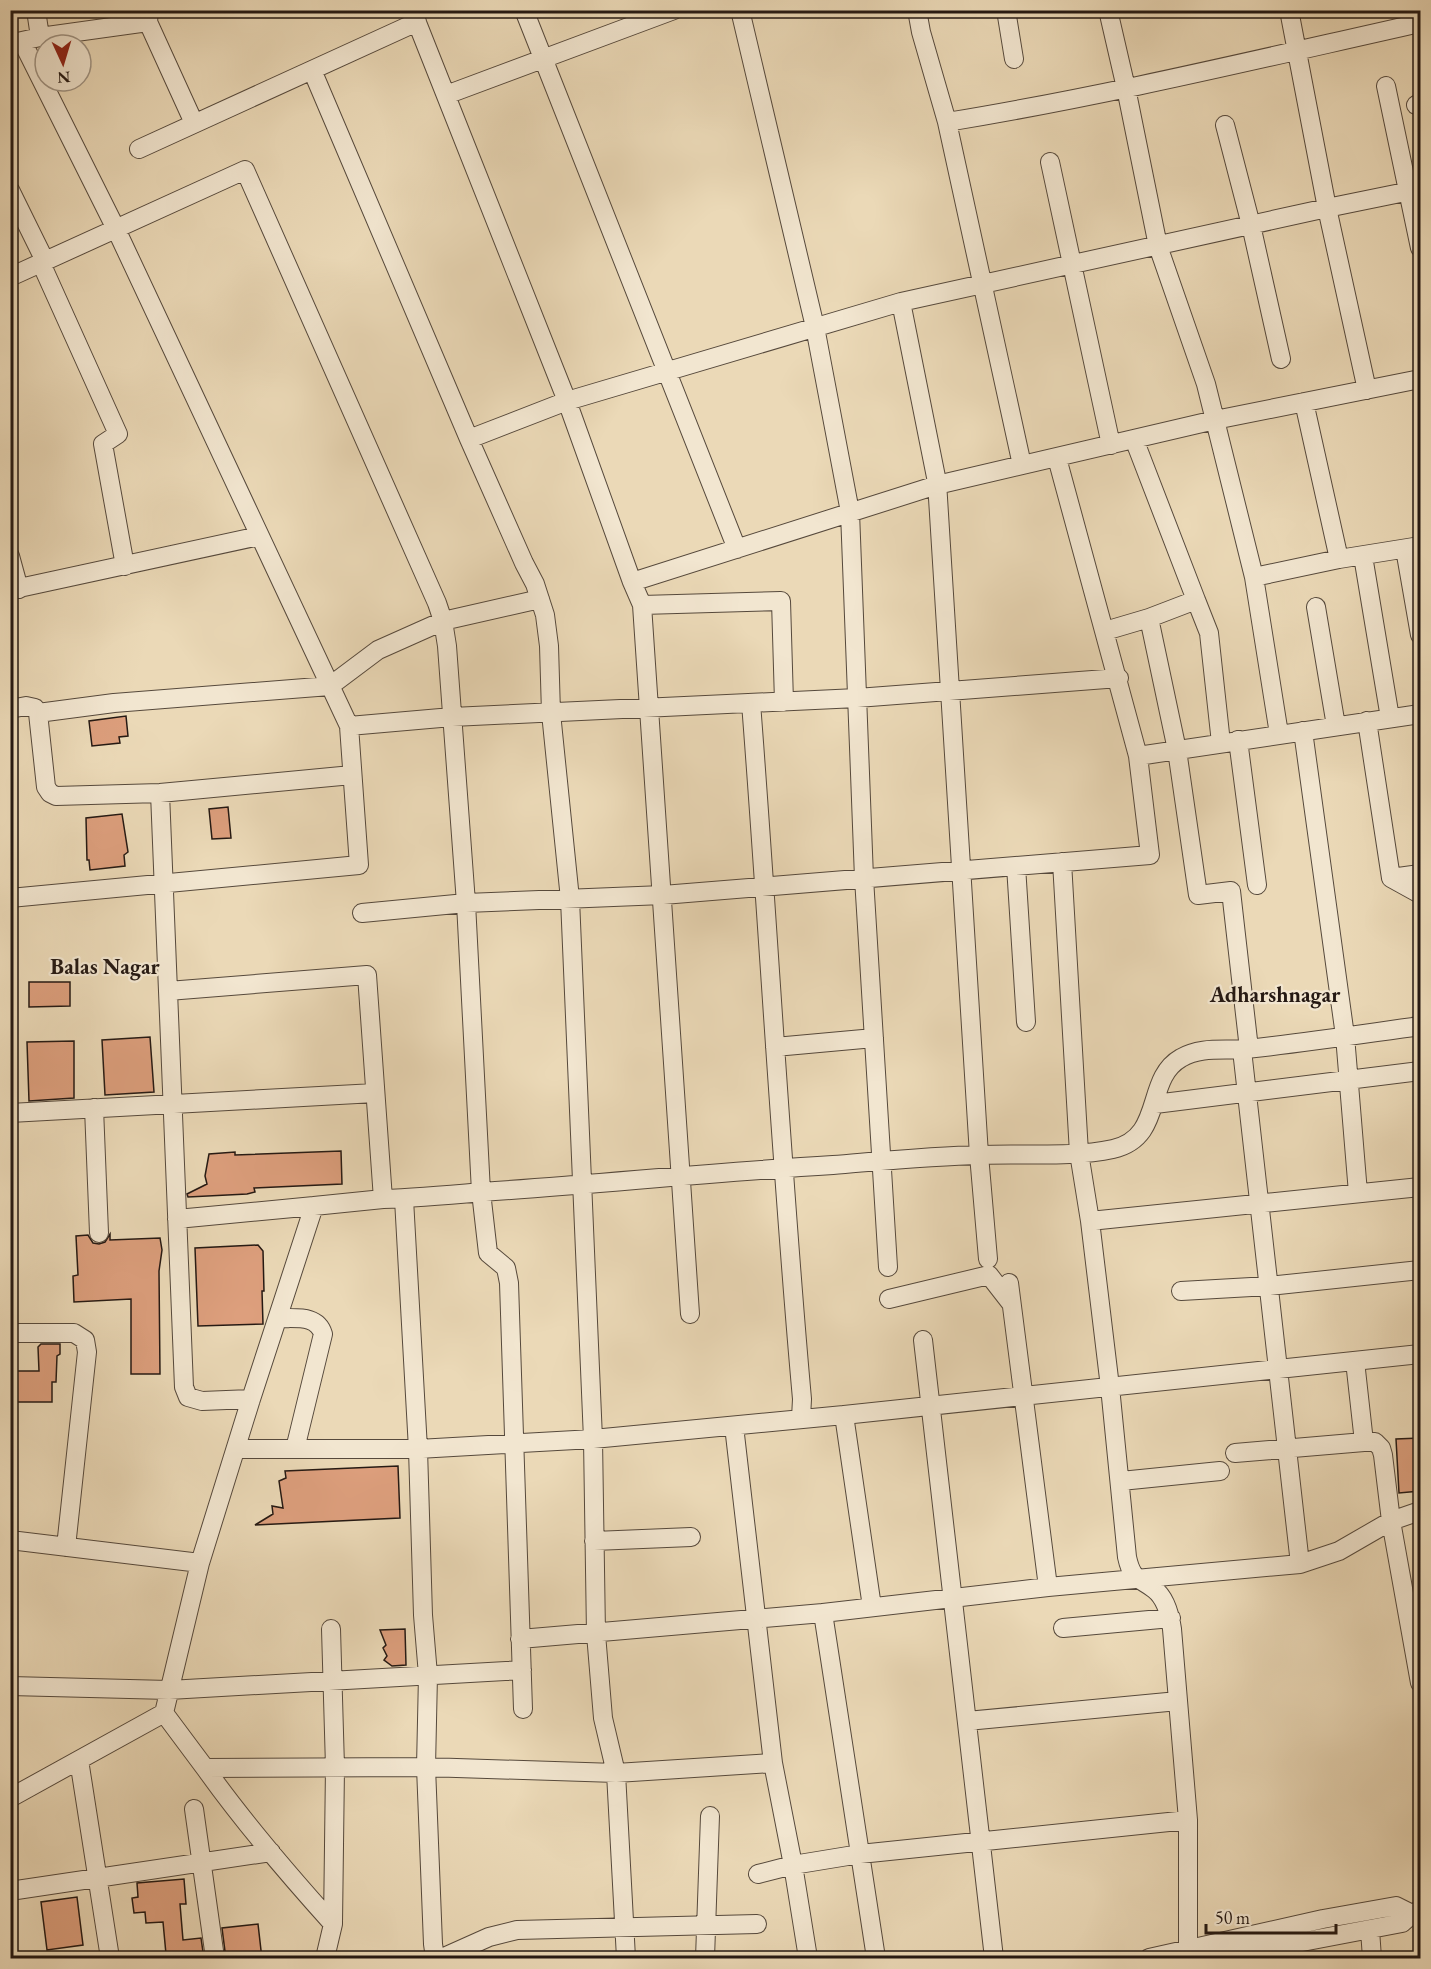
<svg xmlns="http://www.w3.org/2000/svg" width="1431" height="1969" font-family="'EB Garamond',serif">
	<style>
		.building { fill: #dd9f7d; stroke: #251913; stroke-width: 1.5 }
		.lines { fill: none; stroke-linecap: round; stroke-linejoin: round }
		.minor-casing { stroke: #56493c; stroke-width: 20 }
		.minor { stroke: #f2e6d0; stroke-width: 18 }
		.labels { text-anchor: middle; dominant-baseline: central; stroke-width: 4.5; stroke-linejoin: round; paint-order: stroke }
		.neighbourhood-label { font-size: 22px; font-weight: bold; fill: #251913; stroke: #f2e6d0 }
	</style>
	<rect width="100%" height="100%" fill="#ebd9b7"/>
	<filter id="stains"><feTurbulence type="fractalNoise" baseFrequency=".00333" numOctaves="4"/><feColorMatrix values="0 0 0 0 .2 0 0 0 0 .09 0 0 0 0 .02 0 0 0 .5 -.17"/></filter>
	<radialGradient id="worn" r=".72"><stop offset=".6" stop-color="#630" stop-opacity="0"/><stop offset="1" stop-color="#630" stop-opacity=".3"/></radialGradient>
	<path class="building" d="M126 716 128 736 119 737 120 743 92 746 89 721Z
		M228 807 231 838 212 839 209 809Z
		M122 814 128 852 124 855 125 866 90 870 89 860H87L86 818Z
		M29 982H70V1006L29 1007Z
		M150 1037 154 1092 105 1095 102 1040Z
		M74 1041V1098L29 1101 27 1042Z
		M341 1151 342 1184 254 1188 255 1192 247 1194 188 1197 187 1194 207 1184 205 1176 209 1154 235 1152V1155Z
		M110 1234V1240L160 1238 162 1250 159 1271 160 1374H131V1299L74 1302 73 1276 78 1275 76 1236 88 1235 93 1243 99 1244 105 1242Z
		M258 1245 263 1251 264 1291H262L263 1324 198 1326 195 1248Z
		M41 1344H60V1354L57 1356 56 1382H52V1402H13V1371H39L38 1347Z
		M1420 1438V1491L1399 1493 1396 1439Z
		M398 1466 400 1518 255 1525 273 1514 272 1506 283 1508 279 1481 286 1478 285 1471Z
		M405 1629 406 1665 392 1666 384 1660 387 1656 383 1648 386 1645 380 1630Z
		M184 1879 186 1904H180L183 1940 201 1938 204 1959H171L170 1953 166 1954 163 1922 146 1923 145 1912 134 1913 132 1898 138 1897 137 1883Z
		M77 1897 83 1945 47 1950 41 1902Z
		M258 1924 262 1959H226L222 1928Z"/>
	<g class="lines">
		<g class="minor-casing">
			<path id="minor" d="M36 10 40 37
				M412 10 567 401 632 582 642 605 690 1314
				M524 10 737 549
				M740 10 815 327 850 512 864 878 888 1267
				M917 10 921 32 947 122 1022 465
				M1006 10 1014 59
				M1108 10 1126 88 1158 246 1206 384 1254 577 1279 734
				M1289 10 1327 208 1367 390
				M148 22 194 123
				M13 43 40 37 148 22 149 10
				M312 70 469 439 524 563 535 584 545 615 549 646 551 713 570 899 593 1439 596 1634 603 1718 616 1773 626 1958
				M1386 86 1420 248
				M446 95 674 10
				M1416 105 1420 103
				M947 122C1106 96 1263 58 1420 23
				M1225 125 1251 225 1281 359
				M139 149 417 22
				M1050 162 1111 445
				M10 190 45 261
				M41 263 118 434 103 444 125 566
				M10 277 245 170 437 603 443 621 447 646 466 903 481 1192 488 1253 506 1268 509 1283 523 1709
				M901 302 937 482 979 1155 988 1259
				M1304 402 1339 559
				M469 439 567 401 901 302 1327 208 1420 189
				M1405 549 1420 635
				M10 556 19 589
				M1363 556 1390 718
				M1254 577 1339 559 1420 546
				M632 582 937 485 1215 420 1420 379
				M10 590 259 536
				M1196 600 1209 633 1221 743
				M642 605 781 601 784 702
				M1316 607 1336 726
				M1149 618 1177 750 1198 895 1231 891 1249 1049
				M1105 631 1149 618 1196 600 1134 439
				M751 703C769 935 781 1167 802 1399L801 1418
				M10 709 26 706 35 708 38 713 46 787 50 793 56 796 160 793 352 775
				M38 713 114 703 330 686 378 650 443 621 540 599
				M1367 721 1391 878 1420 874
				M349 726 452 717 857 698 1119 678
				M1303 731 1345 1036 1358 1193
				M1238 740 1257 885
				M1138 756 1420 714
				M160 793 184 1387 188 1397 202 1401 251 1399
				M1062 862 1079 1153 1090 1221 1110 1387 1127 1557C1132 1580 1138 1577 1154 1589 1166 1598 1170 1615 1172 1629L1188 1820V1958
				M1016 866 1026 1022
				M1391 878 1420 894
				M10 898 359 865 349 726 116 229 22 41
				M362 913 466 903 663 895 1150 855 1138 756 1057 458
				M775 1047 874 1038
				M1242 1050 1300 1564
				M1155 1104 1420 1071
				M94 1108 99 1233
				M10 1113 375 1093
				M383 1199C416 1198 449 1195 482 1192 599 1184 716 1172 833 1165 882 1161 932 1156 981 1155 1024 1153 1070 1158 1113 1149 1165 1137 1144 1079 1181 1058 1201 1046 1225 1051 1246 1049 1304 1043 1362 1034 1420 1026
				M404 1199 418 1449 423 1615 428 1675 426 1767 433 1944 435 1958
				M177 1219 314 1206
				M1090 1221 1420 1187
				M1009 1283 1048 1587
				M1181 1291 1269 1286 1420 1270
				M889 1299 989 1275 1010 1302
				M278 1318C295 1319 317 1314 323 1334L295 1449
				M10 1333H74L85 1340 87 1352 66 1547
				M923 1340 994 1958
				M1355 1361 1364 1442
				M844 1415 872 1607
				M734 1426 773 1763 793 1865 808 1958
				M236 1449H418L593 1439 844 1415 1420 1354
				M1235 1453 1364 1442H1375L1381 1448 1383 1455 1391 1521 1420 1683
				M1121 1481 1220 1471
				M10 1540 200 1563
				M594 1541 691 1537
				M823 1613 876 1958
				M1063 1628 1171 1618
				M520 1639 823 1613 1048 1587 1300 1564 1339 1551 1391 1521 1420 1511
				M10 1686 169 1690 522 1670
				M164 1713 205 1768 426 1767 616 1773 773 1763
				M967 1721 1178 1701
				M79 1760 110 1958
				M205 1768C244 1823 288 1874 333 1924
				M10 1798 164 1713 200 1563 251 1399 314 1206 383 1199 367 975 168 991
				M194 1809 215 1958
				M758 1874 793 1865 860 1854 1188 1820
				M10 1891 271 1852
				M1370 1930 1372 1958
				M325 1958 333 1924 335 1767 331 1629
				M442 1958 489 1937 517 1930 757 1924
				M705 1958 710 1816
				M1149 1958 1323 1919 1396 1906 1412 1914
				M1217 1958 1402 1923 1412 1914 1420 1910"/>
		</g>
		<use href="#minor" class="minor"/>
	</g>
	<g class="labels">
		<g class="neighbourhood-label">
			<text x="105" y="966">Balas Nagar</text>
			<text x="1275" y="994">Adharshnagar</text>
		</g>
	</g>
	<rect width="1431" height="1969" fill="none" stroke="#ebd9b7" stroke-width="36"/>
	<rect x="12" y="12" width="1407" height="1945" fill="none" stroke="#251913" stroke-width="3"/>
	<rect x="18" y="18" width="1395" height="1933" fill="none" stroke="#251913" stroke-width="1.5"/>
	<g transform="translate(63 63) rotate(176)"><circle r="28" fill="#f2e6d0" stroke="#a09484" stroke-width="1.5"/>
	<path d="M0-4.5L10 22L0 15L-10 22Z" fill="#8f2418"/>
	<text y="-9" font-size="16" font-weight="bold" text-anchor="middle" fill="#251913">N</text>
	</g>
	<path d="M1206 1924v9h130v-9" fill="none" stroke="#251913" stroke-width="3"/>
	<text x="1215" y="1924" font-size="18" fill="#251913" stroke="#f2e6d0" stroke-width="4.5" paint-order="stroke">50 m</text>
	<rect width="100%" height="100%" filter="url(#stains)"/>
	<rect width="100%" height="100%" fill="url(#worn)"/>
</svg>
